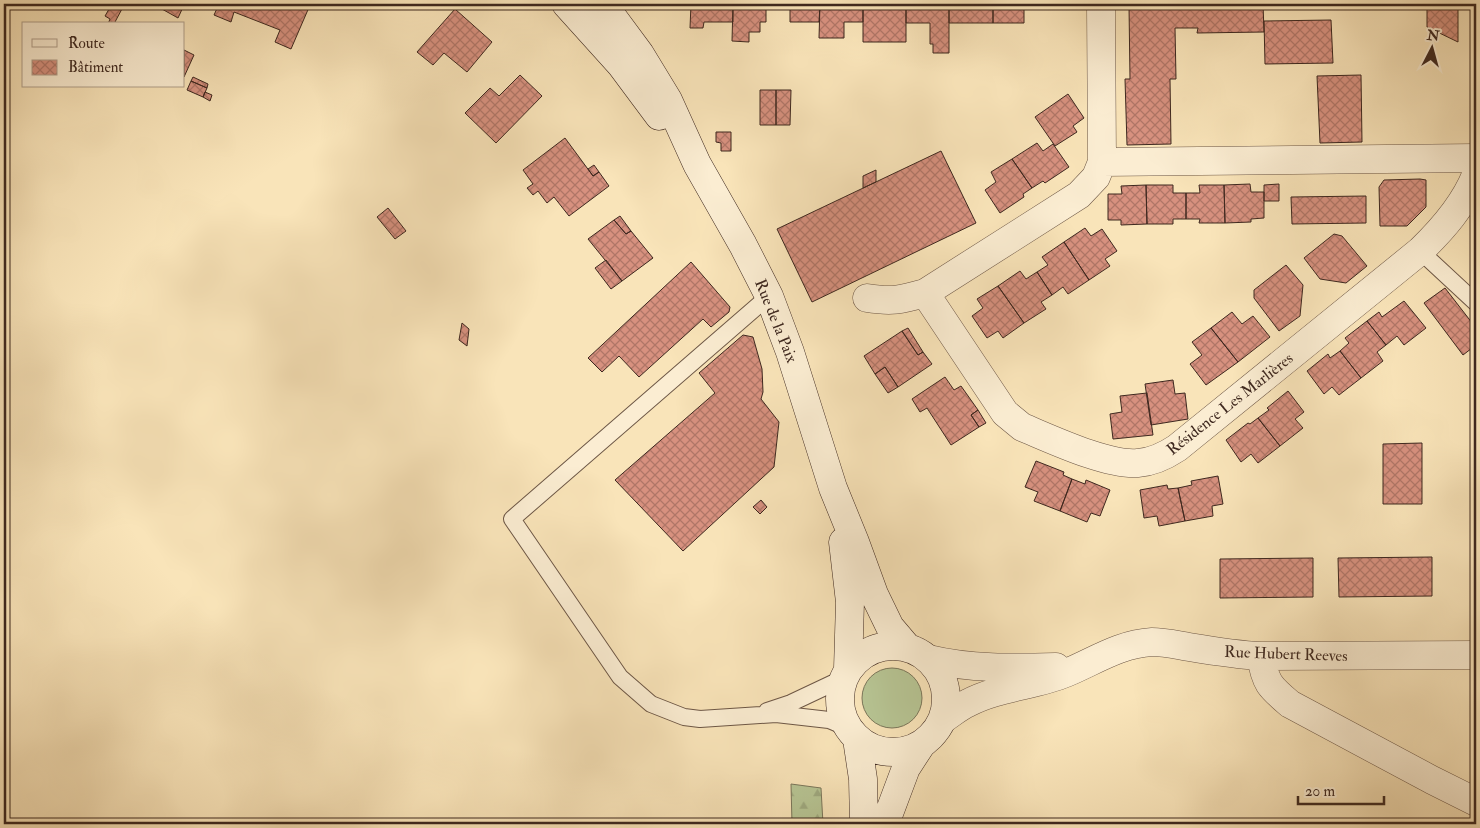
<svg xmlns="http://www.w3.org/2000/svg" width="1480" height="828" font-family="'IM FELL Double Pica',serif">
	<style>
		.grass { fill: #b7c594; stroke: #7a765a }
		.forest { fill: url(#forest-firs); stroke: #7a765a }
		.building { fill: url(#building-cross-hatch); stroke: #3e281f }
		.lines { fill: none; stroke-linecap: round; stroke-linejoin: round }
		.service-casing { stroke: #6d5746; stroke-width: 18 }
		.minor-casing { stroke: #6d5746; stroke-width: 29 }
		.secondary-casing { stroke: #3e281f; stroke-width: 29 }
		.service { stroke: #fbedd2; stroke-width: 16 }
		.minor { stroke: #fbedd2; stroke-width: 28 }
		.secondary { stroke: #fbedd2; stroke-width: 28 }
		.labels { text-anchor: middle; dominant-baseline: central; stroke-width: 4; stroke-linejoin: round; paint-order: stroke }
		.street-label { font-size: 16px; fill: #3e281f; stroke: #fbedd2 }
	</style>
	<defs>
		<pattern id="forest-firs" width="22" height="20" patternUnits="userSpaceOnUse" patternTransform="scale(1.25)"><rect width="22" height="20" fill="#b7c594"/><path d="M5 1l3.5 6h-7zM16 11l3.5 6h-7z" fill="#9ea97f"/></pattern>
		<pattern id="building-cross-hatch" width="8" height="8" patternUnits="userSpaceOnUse" patternTransform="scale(1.25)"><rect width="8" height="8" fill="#d7917f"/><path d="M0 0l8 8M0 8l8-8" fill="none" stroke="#b07667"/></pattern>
	</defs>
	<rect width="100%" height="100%" fill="#f9e4b9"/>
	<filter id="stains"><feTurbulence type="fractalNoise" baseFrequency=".004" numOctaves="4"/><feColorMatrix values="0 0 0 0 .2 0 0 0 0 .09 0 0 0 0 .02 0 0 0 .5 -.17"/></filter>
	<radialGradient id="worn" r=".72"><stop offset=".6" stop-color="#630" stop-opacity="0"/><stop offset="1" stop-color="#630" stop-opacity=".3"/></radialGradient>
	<path class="grass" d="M862 698a30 30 0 1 1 60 0a30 30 0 1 1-60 0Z"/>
	<path class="forest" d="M791 784 821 788 823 824H792Z"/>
	<path class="building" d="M112 4H117L123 7 115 22 118 24H108L110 19 105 16Z
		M153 4H187L186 7 184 5 178 18Z
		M219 4H306L310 5 291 49 275 42 280 30 234 12 231 22 214 15Z
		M691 4H733V22H704L703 28H690Z
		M733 4H766V22H760V32H749V42L732 41Z
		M790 4H820L819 22H790Z
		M820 4H863V22H844V38H819Z
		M863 4H906V42H863Z
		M906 4H949V53H933V44H930V23H906Z
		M949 4H993V23H949Z
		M993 4H1024V23H993Z
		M1131 4H1263L1264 32 1197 33 1198 28H1175L1176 79H1170L1171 144 1127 145 1125 79H1130L1129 6Z
		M1427 4H1458V42L1427 27Z
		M455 9 492 42 467 72 444 53 433 65 417 52Z
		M1331 20 1333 63 1265 64 1264 21Z
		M184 50 194 55 184 77Z
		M520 75 542 96 496 143 465 113 490 88 499 96Z
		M1361 75 1362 142 1320 143 1317 76Z
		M193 77 208 84 207 88 191 81Z
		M191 81 207 88 203 97 187 90Z
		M760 90H776V125H760Z
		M776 90H791L790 125H776Z
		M205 92 212 95 210 101 203 97Z
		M1068 94 1084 118 1073 126 1077 132 1055 146 1035 117Z
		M716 132H731V151H721V143L716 142Z
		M565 138 593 176 599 172 609 186 569 216 554 197 547 203 538 191 533 195 527 188 533 184 523 170Z
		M1037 143 1043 151 1053 144 1069 167 1045 183 1043 181 1032 188 1012 159Z
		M941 151 976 223 812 302 777 229Z
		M1012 159 1032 188 1023 194 1024 197 1000 213 985 190 996 182 991 172Z
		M594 165 599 172 593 176 588 169Z
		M876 170V182L863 188V176Z
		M1420 179 1426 180V207L1407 226H1380L1379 187 1384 180Z
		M1250 184 1251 192H1264V218L1251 219V222L1225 223 1224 185Z
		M1279 184V201H1264V185Z
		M1146 185H1173V193H1186V219H1173V224H1147Z
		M1146 185 1147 224 1121 225V220H1108V194H1122L1121 186Z
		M1199 185H1224L1225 223H1199L1200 219H1186V193H1200Z
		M1366 196V223L1292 224 1291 197Z
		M388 208 406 231 395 239 377 217Z
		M620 216 631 231 626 234 614 220Z
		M614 220 626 234 631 231 653 258 622 281 588 239Z
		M1085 228 1091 236 1102 229 1117 251 1105 259 1110 266 1089 280 1064 242Z
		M1334 234 1342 236 1367 266 1346 283 1320 279 1304 258Z
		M1064 242 1089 280 1068 294 1063 287 1052 295 1037 272 1048 265 1042 257Z
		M606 260 622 281 611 289 595 268Z
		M691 262 730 307 729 312 711 327 703 319 639 377 619 356 602 372 588 358Z
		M1286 265 1303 285 1300 316 1279 331 1254 298V290Z
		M1020 271 1026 279 1037 272 1052 295 1041 302 1046 309 1024 323 998 286Z
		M998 286 1024 323 1003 338 998 331 987 338 972 316 983 308 977 299Z
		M1445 288 1476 328V345L1463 355 1424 303Z
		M1404 301 1426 328 1404 345 1397 336 1386 345 1367 321 1379 312 1382 317Z
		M1232 312 1242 324 1253 316 1270 337 1238 362 1211 328Z
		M1367 321 1386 345 1377 352 1383 361 1361 378 1340 351 1349 343 1345 338Z
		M462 323 469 329 467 346 459 340Z
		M908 328 923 352 918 355 902 331Z
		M1211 328 1238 362 1206 385 1190 364 1202 355 1192 342Z
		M902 331 918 355 923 352 932 364 898 387 885 367 875 374 864 356Z
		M743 335 753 337 762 369 763 392 761 399 779 422 774 467 683 551 615 480 715 393 699 373Z
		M1340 351 1361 378 1339 395 1332 387 1324 394 1307 371 1328 354 1330 358Z
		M885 367 898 387 888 393 875 374Z
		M945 377 954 390 961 386 978 410 971 415 979 427 951 445 927 408 920 412 912 399Z
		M1173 380 1175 394 1185 393 1188 419 1151 425 1145 384Z
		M1288 391 1304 412 1295 419 1303 428 1280 446 1258 418 1269 410 1267 408Z
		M1147 393 1153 435 1113 439 1110 414 1122 412 1120 396Z
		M978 410 986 423 979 427 971 415Z
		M1258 418 1280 446 1258 463 1251 454 1241 462 1226 440 1248 423 1250 424Z
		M1422 443V504H1383V444Z
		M1036 461 1064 472 1063 475 1072 479 1060 511 1034 501 1038 492 1025 487Z
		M1218 476 1223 504 1212 506 1213 516 1185 521 1178 488 1192 485 1191 481Z
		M1072 479 1085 484 1086 480 1110 490 1100 516 1091 513 1087 522 1060 511Z
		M1167 485 1168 489 1178 488 1185 521 1159 526 1157 516 1144 518 1140 490Z
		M761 500 767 507 760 514 753 507Z
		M1432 557V596L1339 597 1338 558Z
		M1313 558V597L1220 598V559Z"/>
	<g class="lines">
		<g class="service-casing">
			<path id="service" d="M1420 251 1476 303
				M769 296 512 519 620 677 651 704 684 717 700 719 776 714 829 720 848 728
				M767 711 791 703 844 678"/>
		</g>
		<g class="minor-casing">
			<path id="minor" d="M1102 162 1476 158
				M925 293 1005 413 1022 427C1051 439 1108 466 1138 463 1153 462 1165 456 1177 448L1420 251C1443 229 1464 205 1476 175
				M867 298C892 302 900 300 925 293L1079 195 1096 177 1102 162 1101 4
				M1261 656C1265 683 1270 687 1290 704L1432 780 1476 802
				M929 659C970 669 1014 668 1056 667
				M943 719C951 714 959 707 968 703 998 687 1035 686 1066 673 1095 661 1119 644 1152 642 1164 642 1177 645 1189 647 1213 651 1237 655 1261 656L1476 655"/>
		</g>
		<g class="secondary-casing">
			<path id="secondary" d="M566 4 621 65 659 116
				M603 4 640 54 668 100 697 164 743 245 769 296 790 352 833 488 855 542 874 594 890 627 907 647
				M843 542 850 602 848 669
				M840 699a53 53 0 1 1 106 0a53 53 0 1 1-106 0Z
				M857 739 863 779 864 824
				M885 824 906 768 921 745"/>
		</g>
		<use href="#service" class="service"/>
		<use href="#minor" class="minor"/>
		<use href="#secondary" class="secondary"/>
	</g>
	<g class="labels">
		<g class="street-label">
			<text transform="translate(776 321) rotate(68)">Rue de la Paix</text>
			<text transform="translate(1230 404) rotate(-38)">Résidence Les Marlières</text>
			<text transform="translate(1286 654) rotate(2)">Rue Hubert Reeves</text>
		</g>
	</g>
	<rect width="1480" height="828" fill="none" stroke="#f9e4b9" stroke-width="20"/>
	<rect x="5" y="5" width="1470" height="818" fill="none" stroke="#3e281f" stroke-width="2.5"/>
	<rect x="10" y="10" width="1460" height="808" fill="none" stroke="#3e281f"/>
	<rect x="22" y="22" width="162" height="65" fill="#fbedd2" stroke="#af9e8a"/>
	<rect x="32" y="39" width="25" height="8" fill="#fbedd2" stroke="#af9e8a"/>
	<text x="68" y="48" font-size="15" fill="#3e281f">Route</text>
	<rect x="32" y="60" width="25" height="15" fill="url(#building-cross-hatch)" stroke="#af9e8a"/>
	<text x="68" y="72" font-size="15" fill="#3e281f">Bâtiment</text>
	<g transform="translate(1432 48) rotate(6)" stroke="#fbedd2" stroke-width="4" paint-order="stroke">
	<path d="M0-4L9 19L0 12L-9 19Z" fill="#3e281f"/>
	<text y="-8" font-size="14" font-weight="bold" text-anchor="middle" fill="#3e281f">N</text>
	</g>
	<path d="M1298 796v8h86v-8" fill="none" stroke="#3e281f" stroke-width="2.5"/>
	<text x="1305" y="796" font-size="15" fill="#3e281f" stroke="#fbedd2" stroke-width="4" paint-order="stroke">20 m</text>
	<rect width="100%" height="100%" filter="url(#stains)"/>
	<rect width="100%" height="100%" fill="url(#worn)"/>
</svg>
